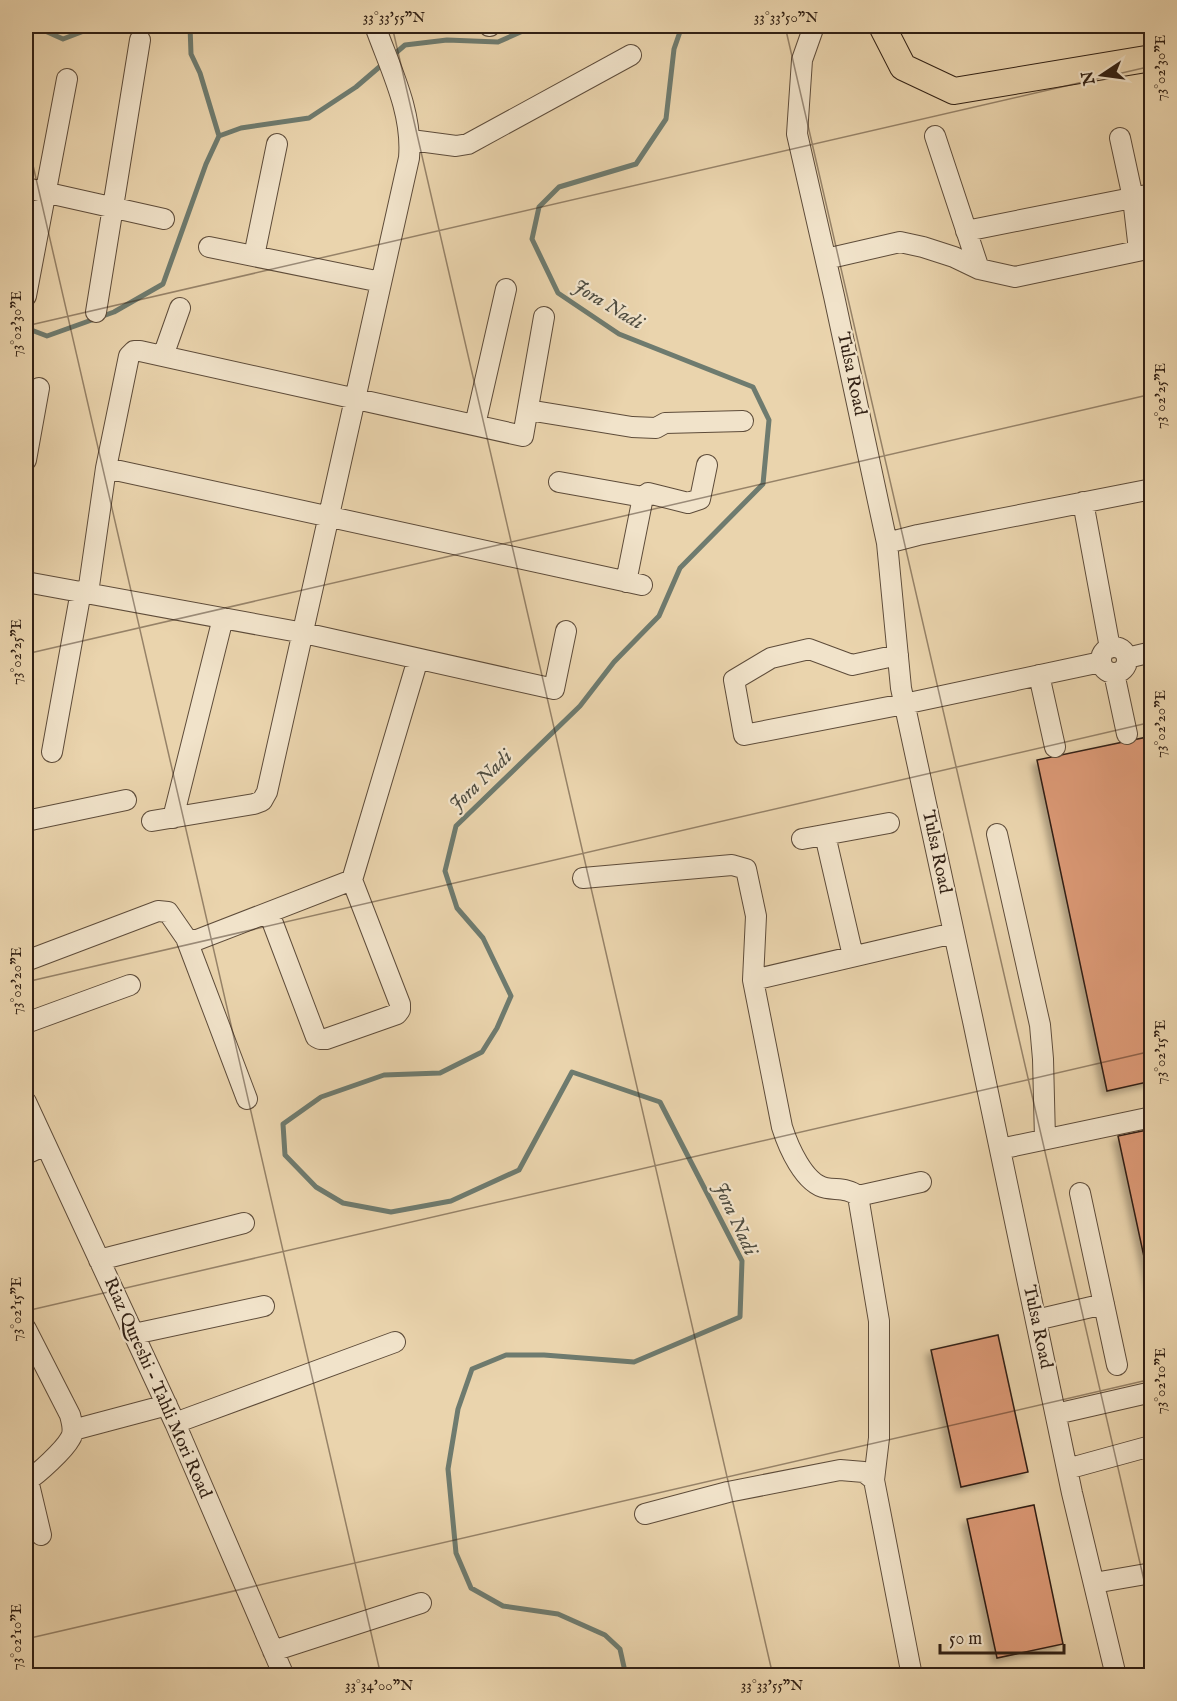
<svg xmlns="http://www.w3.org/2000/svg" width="1177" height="1701" font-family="'IM FELL English',serif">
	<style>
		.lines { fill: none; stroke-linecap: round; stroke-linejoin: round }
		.stream { stroke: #6e7b6f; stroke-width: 5 }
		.building { fill: #dc9976; stroke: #301f13; stroke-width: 1.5; filter: url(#shadow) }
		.minor-casing { stroke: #5e4c3a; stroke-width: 22 }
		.major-casing { stroke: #301f13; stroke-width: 28 }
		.minor { stroke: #f1e3ca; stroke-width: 20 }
		.major { stroke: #ead4ad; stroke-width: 26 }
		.ticks { fill: none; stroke: #301f13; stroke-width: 1.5; stroke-opacity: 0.45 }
		.labels { text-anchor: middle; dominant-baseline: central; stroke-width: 4.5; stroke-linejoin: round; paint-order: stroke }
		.street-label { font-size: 18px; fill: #301f13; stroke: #f1e3ca }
		.water-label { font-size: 20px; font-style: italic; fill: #4f4d41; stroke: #f1e3ca }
		.neatline { fill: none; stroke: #301f13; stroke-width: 2 }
		.ticks-label { font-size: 15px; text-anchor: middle; fill: #301f13 }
	</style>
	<defs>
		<filter id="shadow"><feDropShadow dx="-4.5" dy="4.5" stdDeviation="3" flood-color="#0004"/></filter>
	</defs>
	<rect width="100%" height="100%" fill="#ead4ad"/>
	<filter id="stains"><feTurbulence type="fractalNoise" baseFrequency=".00333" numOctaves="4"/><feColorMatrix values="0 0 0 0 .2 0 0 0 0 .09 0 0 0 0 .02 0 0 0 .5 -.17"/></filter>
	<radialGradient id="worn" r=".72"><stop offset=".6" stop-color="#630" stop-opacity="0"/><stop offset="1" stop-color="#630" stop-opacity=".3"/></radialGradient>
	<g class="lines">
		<path class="stream" d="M34 26 63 39 97 26
			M190 26 191 54 200 73 219 136
			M391 57 405 45 447 40 498 42 534 26
			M26 328 47 336 114 312 163 284 206 164 219 136 241 128 309 118 356 87 384 63
			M626 1676 620 1649 605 1635 558 1614 503 1606 471 1588 456 1553 448 1469 458 1409 472 1369 506 1355H544L634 1362 740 1317 742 1261 660 1102 572 1072 519 1170 451 1201 391 1212 343 1203 316 1187 285 1155 283 1124 321 1097 384 1075 440 1073 482 1052 497 1028 511 996 483 938 457 908 445 871 456 826 580 706 614 662 659 616 680 568 763 484 769 420 753 387 619 334 558 293 532 239 539 207 559 187 636 164 666 119 674 49 682 26"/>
	</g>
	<path class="building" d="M1152 736V1081L1107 1091 1037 760Z
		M1152 1129V1294L1118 1136Z
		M998 1335 1028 1472 961 1487 931 1350Z
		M1034 1505 1063 1644 997 1658 967 1519Z"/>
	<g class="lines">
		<g class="minor-casing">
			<path id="minor" d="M489 26H490
				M814 26 802 60 797 134 834 296 887 543 901 688 973 1021 1072 1493 1116 1676
				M935 136 979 269
				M1120 138 1133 198 1139 250
				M411 140 456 146 468 144 631 55
				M26 188 164 219
				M966 231 1152 194
				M209 247 381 282
				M254 256 277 144
				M826 259 900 242 923 247 954 257 979 269 1015 277 1152 248
				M26 296 67 79
				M96 312 140 40
				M163 356 180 308
				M528 410 632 427 656 428 665 423 743 421
				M475 425 506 289
				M26 460 39 388
				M106 468 642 585
				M559 482 643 497 648 493 688 503 700 499 707 465
				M1083 502 1110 648
				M887 543 918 535 1152 489
				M26 582 304 633 554 689 566 631
				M626 582 643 497
				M88 593 106 468 129 356 134 351H140L523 436 544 317
				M1101 660a13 13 0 1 1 26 0a13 13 0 1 1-26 0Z
				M898 655 852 665 809 649 771 658 734 680 744 735 904 704 1101 662
				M1127 658 1152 652
				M1114 673 1127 734
				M1039 675 1055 747
				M52 752 81 591
				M173 818 223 618
				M26 821 126 800
				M152 821 254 804 262 801 267 792 409 158C413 112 390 68 375 26
				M997 834 1040 1025 1043 1059 1045 1139
				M825 835 853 956
				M802 839 889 823
				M583 878 732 865 746 869 756 916 753 980 782 1127C788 1146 804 1184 826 1188 838 1190 848 1188 858 1196L879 1321V1438L874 1480
				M269 913 316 1037 320 1039H326L397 1014 400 1010V1004L352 880
				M186 938 247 1099
				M26 961 158 911 168 912 186 938 197 940 352 880 418 659
				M753 980 954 933
				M26 1023 130 985
				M26 1102 175 1423 284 1676
				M1000 1149 1152 1117
				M26 1154 46 1145
				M1080 1193 1117 1365
				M858 1196 921 1182
				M99 1260 244 1223
				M1036 1320 1104 1304
				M26 1329 70 1415C72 1423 75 1432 70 1439 64 1450 38 1474 28 1480
				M134 1334 264 1306
				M1056 1414 1152 1392
				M175 1423 395 1342
				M73 1430 167 1405
				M1067 1469 1147 1447 1152 1453
				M28 1480 41 1535
				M645 1514 728 1492 840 1470 864 1472 874 1480 912 1676
				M1094 1583 1152 1573
				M273 1651 421 1603"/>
		</g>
		<g class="major-casing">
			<path id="major" d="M882 26 903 67 954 91 1152 58"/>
		</g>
		<use href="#minor" class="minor"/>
		<use href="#major" class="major"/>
	</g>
	<path class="ticks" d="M392 26 773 1676M785 26 1152 1615M26 135 381 1676M26 326 1152 66M26 654 1152 394M26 982 1152 722M26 1311 1152 1051M26 1639 1152 1379"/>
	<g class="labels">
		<g class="street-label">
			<text transform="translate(851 374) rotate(78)">Tulsa Road</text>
			<text transform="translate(936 852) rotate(78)">Tulsa Road</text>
			<text transform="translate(1037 1327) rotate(78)">Tulsa Road</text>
			<text transform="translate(157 1388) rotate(66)">Riaz Qureshi - Tahli Mori Road</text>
		</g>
		<g class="water-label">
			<text transform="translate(608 305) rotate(31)">Jora Nadi</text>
			<text transform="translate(481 781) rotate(-44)">Jora Nadi</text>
			<text transform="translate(735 1219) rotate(65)">Jora Nadi</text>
		</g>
	</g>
	<rect width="1177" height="1701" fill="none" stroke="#ead4ad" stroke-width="66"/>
	<g transform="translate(1102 75) rotate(257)" stroke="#f1e3ca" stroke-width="4.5" paint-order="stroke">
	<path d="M0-4.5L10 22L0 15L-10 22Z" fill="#301f13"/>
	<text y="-9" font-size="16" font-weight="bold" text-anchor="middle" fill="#301f13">N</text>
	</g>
	<path d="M940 1644v9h124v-9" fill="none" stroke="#301f13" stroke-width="3"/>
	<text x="949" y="1644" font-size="18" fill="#301f13" stroke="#f1e3ca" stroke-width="4.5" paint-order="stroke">50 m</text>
	<rect x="33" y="33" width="1111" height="1635" class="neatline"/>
	<g class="ticks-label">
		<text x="394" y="22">33°33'55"N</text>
		<text x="786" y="22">33°33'50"N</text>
		<text transform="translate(1160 68) rotate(-90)" y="5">73°02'30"E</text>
		<text transform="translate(16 324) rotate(-90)" y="5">73°02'30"E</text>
		<text transform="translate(1160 396) rotate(-90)" y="5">73°02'25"E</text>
		<text transform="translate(16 652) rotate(-90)" y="5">73°02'25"E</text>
		<text transform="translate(1160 724) rotate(-90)" y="5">73°02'20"E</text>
		<text transform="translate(16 981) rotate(-90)" y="5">73°02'20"E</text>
		<text transform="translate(1160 1052) rotate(-90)" y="5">73°02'15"E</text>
		<text transform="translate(16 1309) rotate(-90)" y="5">73°02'15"E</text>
		<text transform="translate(1160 1381) rotate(-90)" y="5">73°02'10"E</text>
		<text transform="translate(16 1637) rotate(-90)" y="5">73°02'10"E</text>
		<text x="379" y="1690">33°34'00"N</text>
		<text x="772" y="1690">33°33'55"N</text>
	</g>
	<rect width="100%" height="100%" filter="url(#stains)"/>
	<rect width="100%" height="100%" fill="url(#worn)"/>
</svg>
